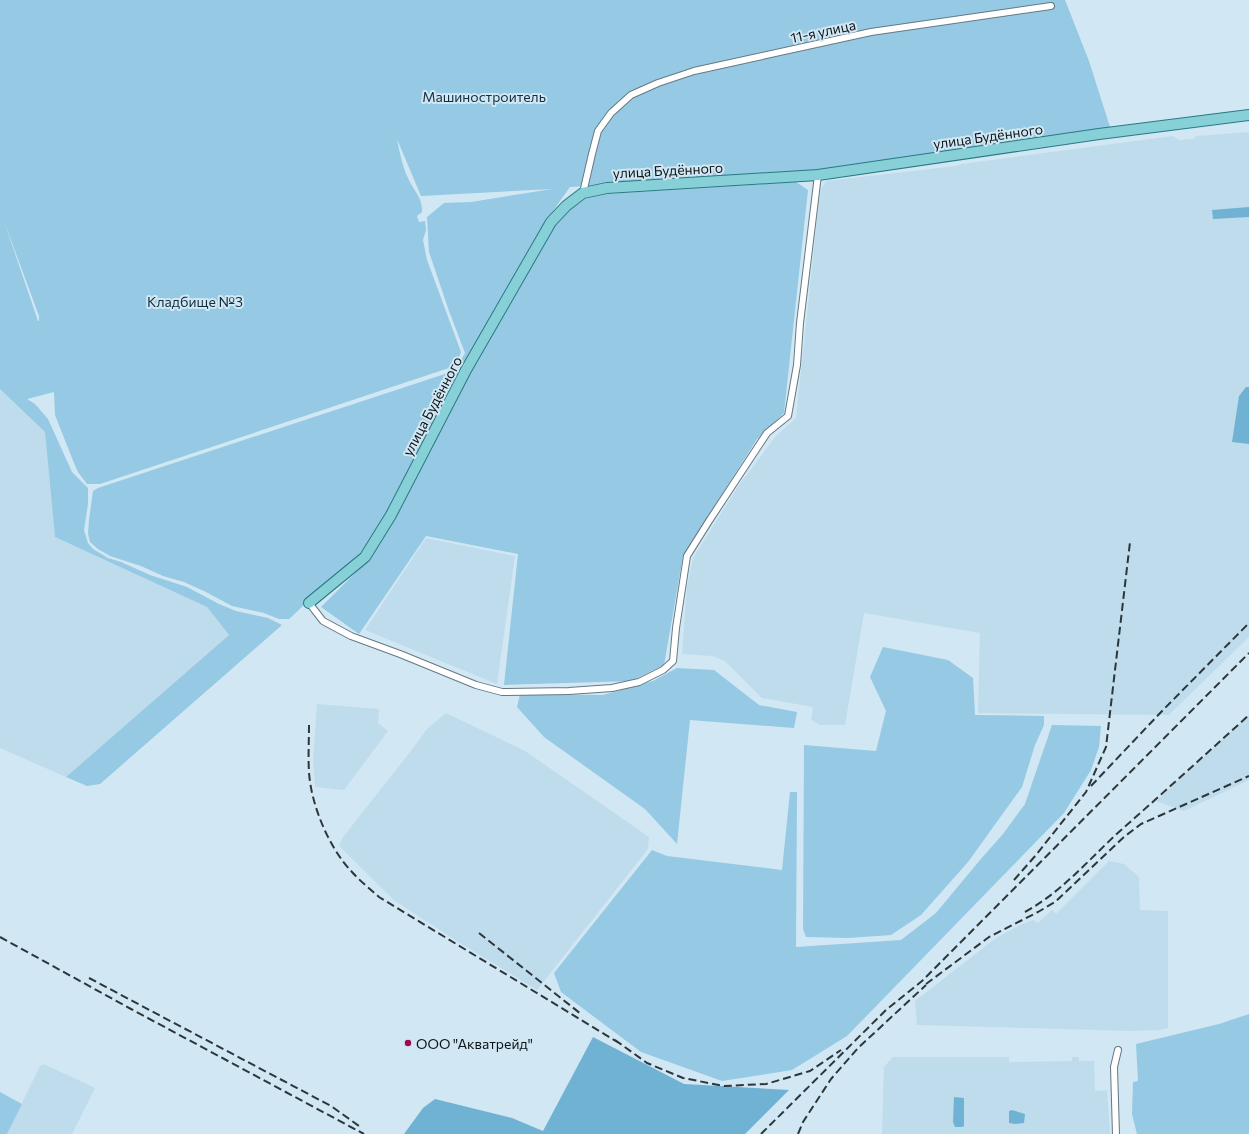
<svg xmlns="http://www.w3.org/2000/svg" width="1249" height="1134" font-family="Commissioner,sans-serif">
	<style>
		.built { fill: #bfdced }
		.green { fill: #96c9e3; fill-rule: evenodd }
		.forest { fill: #70b2d3 }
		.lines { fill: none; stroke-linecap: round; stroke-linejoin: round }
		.street-casing { stroke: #657983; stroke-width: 8 }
		.primary-casing { stroke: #297983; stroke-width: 12 }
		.street { stroke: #fff; stroke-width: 6 }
		.primary { stroke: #88d0d7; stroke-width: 10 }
		.rail { stroke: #2c363b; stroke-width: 2; stroke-dasharray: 8 4; stroke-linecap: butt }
		.poi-dot { fill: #9e0852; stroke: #d1e7f3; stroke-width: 1.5 }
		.labels { text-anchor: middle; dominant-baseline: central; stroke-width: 4; stroke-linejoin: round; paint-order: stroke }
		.street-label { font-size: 14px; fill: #0c1418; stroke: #d1e7f3 }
		.park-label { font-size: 14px; fill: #102f3e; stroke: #d1e7f3 }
		.poi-label { font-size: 14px; fill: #0c1418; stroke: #d1e7f3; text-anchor: start }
	</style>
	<rect width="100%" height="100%" fill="#d1e7f3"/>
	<path class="built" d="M1249 132V637L1169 715 978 713 980 633 864 613 845 725H820L811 720 813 707 762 698 725 661 712 656 682 654 687 587 693 558 739 485 776 436 796 418 817 220 821 190 826 181 956 166 962 164 1173 136 1179 140 1193 139 1197 136Z
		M0 389 45 432 55 537 207 607 229 635 66 777 0 748Z
		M426 538 515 556 497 684 365 630Z
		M317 704 379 709 378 723 388 731 344 790 315 787 313 760Z
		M446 713 525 751 649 837 648 849 537 990 460 943 395 901 339 846 343 837 411 751 427 729Z
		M1249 715V780L1184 811 1156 801Z
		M1109 861 1124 864 1139 877 1140 910 1168 911V1028L1159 1030 1131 1031 917 1025 915 1001 996 938 1020 925 1033 920 1038 923 1052 910 1056 914Z
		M893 1057H1009V1062L1072 1061V1057H1079V1061H1094L1095 1091 1107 1090 1110 1134H882L884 1067Z
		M44 1064 95 1088 72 1134H7L40 1066Z"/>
	<path class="green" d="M0 0H1065L1089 61 1110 127 820 173 570 187C528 244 497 307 464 368L457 367 465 353 449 311 429 252 427 217 444 203 471 202 552 189 421 196 397 139C399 150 403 168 408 178 413 190 423 198 422 212L417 216 419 222 425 221 426 230 423 240 427 260 461 352 458 360 452 367 100 484H87L78 472 74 463 55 415 54 392 27 399 35 404 48 419 72 472 88 488V504L84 530 88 543 93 549 108 558 121 562 150 575 187 587 219 604 236 611 268 618 282 625 100 784 87 786 66 777 229 635 207 607 55 537 45 432 0 389ZM4 221 39 316V321H38Z
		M796 182 808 190 784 413 757 439 683 556 664 665 631 681 504 685 518 554 426 536 359 634 321 607 368 560 475 364 558 219 591 195Z
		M454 371H458L460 375 377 530 361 552 289 619H279L264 613 232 606 206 592 184 582 163 576 141 566 110 556 98 549 90 542 88 534 89 520 93 491 98 488Z
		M883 647 948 660 973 678 975 715 1044 716V725L1035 745 1022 787 968 862 921 915 891 935 848 938 806 937 803 929 804 745 876 751 886 711 870 677Z
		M677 668 714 670 759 705 797 712 794 728 690 720 677 844 645 809 544 737 517 707 520 694 603 695 653 681Z
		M1052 725 1101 726 1099 747 1091 770 1064 813 847 1036 792 1070 722 1081 641 1052 561 992 554 973 652 850 667 856 782 870 790 792H797L796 947 901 940 936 913 980 860 1003 834 1025 804Z
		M1249 1014V1134H1137L1132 1114 1133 1082 1138 1081 1136 1044 1219 1024Z
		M0 1092 22 1104 7 1134H0Z"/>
	<path class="forest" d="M1249 207V217L1213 219 1212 210Z
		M1246 387H1249V444L1232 442 1239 396Z
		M593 1037 684 1084 789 1090 745 1134H404L423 1108 435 1099 512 1118 543 1131Z
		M954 1097 964 1098V1126L962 1127H955L953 1122Z
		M1012 1110 1025 1114 1024 1123 1015 1124 1009 1123V1111Z"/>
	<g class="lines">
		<g class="street-casing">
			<path id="street" d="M583 193 592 154 598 131 611 113 631 95 658 83 694 71 871 32 1051 6
				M309 603 323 621 351 636 400 654 476 685 502 692 569 691 612 688 639 682 663 670 673 661 676 628 687 556 709 521 767 433 788 416 797 365 800 323 818 175
				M1116 1134 1114 1067 1118 1050"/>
		</g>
		<g class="primary-casing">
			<path id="primary" d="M309 603 365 557 391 515 466 370 551 222 566 206 583 193 607 188 818 175 1099 134 1249 115"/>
		</g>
		<use href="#street" class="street"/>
		<use href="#primary" class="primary"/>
		<path class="rail" d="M309 725C309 741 308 756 309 772 311 805 329 848 352 872 360 881 370 889 379 897L619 1043
			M1091 786 1163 710 1249 623
			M1014 880 1036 855 1086 792 1106 747 1130 542
			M1025 912C1063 891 1088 860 1120 831 1163 793 1206 754 1249 715
			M479 933 581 1014
			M0 937 131 1009 364 1134
			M89 978 331 1106 359 1126
			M926 984 989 937 1038 912 1055 902 1124 837 1141 824 1249 776
			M615 1040 647 1063 683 1078 724 1086 766 1084 810 1071 841 1050
			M761 1134 886 1010 922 981 1249 653
			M798 1134 803 1122 831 1079 858 1048 926 985"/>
	</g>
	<circle class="poi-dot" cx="408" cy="1043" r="4"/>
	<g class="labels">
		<g class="street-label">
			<text transform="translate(823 31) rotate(-12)">11-я улица</text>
			<text transform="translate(988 136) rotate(-8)">улица Будённого</text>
			<text transform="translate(668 170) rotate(-3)">улица Будённого</text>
			<text transform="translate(432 406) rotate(-62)">улица Будённого</text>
		</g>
		<g class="park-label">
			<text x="484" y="96">Машиностроитель</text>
			<text x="195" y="301">Кладбище №3</text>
		</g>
		<g class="poi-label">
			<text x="416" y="1043">ООО "Акватрейд"</text>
		</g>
	</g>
</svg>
